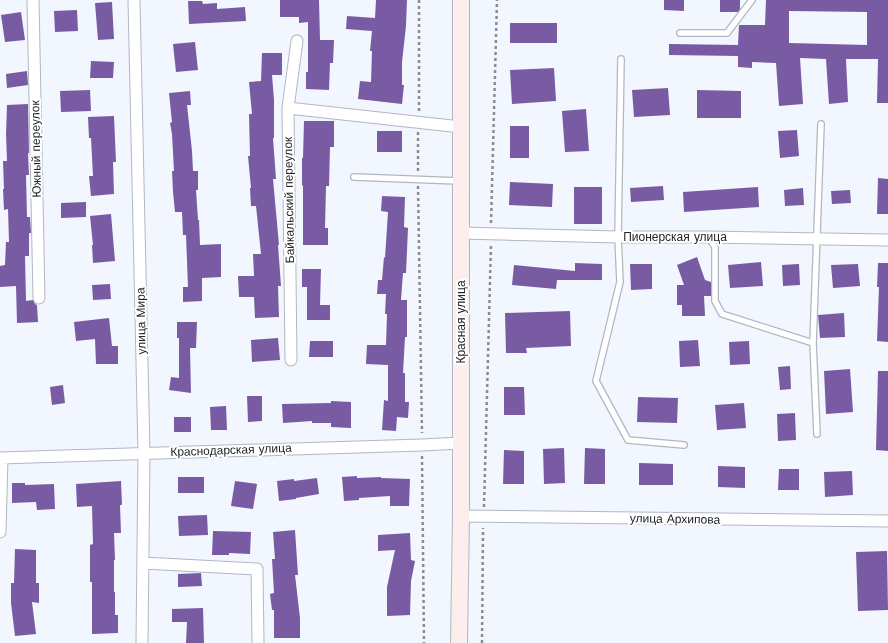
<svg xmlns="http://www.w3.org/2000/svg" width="888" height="643" font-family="'Work Sans',sans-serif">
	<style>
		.building { fill: #795ba3; fill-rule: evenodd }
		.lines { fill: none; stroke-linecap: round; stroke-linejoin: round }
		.lane-casing { stroke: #b2b7c0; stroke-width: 8 }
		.street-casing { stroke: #b2b7c0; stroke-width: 13 }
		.secondary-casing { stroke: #b2b7c0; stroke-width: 18 }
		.path { stroke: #898c91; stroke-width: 2.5; stroke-dasharray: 3 3; stroke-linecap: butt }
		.lane { stroke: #fff; stroke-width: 5.5 }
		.street { stroke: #fff; stroke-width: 11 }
		.secondary { stroke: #fceeec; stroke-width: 16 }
		.labels { text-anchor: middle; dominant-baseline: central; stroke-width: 4; stroke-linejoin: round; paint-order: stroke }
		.street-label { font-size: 12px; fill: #222427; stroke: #fff }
	</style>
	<rect width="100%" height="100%" fill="#f2f6fe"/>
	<path class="building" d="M280 0H319L320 40H334L333 63H330L329 90 306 89V72H308V22L299 23V17H280Z
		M376 0H407L406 26 402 62V85H404L402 104 358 99 360 81 371 82 372 51H370L372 31 346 29 347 16 375 18Z
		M664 0H684V11L664 10Z
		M720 0H740V9L738 12H720Z
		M766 0H888V103H877L878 59H846L848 102 829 104 826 59 800 58 803 104 779 106 776 63 752 62V68L738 67V56L669 55V44L738 45 739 25H765ZM789 11 867 12V45L789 43Z
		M188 1H202L203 4 217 3V9L245 7 246 21 189 24Z
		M112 2 114 39 98 40 95 3Z
		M77 10 78 31 55 32 54 11Z
		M21 12 25 40 5 42 1 15Z
		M510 23H557V43H510Z
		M195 42 198 70 176 72 173 44Z
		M262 53H282V75H272L274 100V138H273L276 179H273L279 245H278L281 286H278L279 317 255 318 254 297H239L238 276H254L253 254H261L256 206H251L250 188H251L248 156H250L249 114H252L249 82 261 81Z
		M91 61 114 62 113 78H90Z
		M554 68 556 101 512 104 510 70Z
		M27 71 28 85 7 88 6 74Z
		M668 88 670 115 634 117 632 90Z
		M90 90 91 111 61 112 60 91Z
		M697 90 741 91V118H697Z
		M190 91 191 105H187L192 151 193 171H198V190H196L198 220H199L200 245 221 244V277L202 278V301L183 302V287H188L186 235H183L182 212H175L173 192 172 171H174L172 134 170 123 172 122 169 93Z
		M28 104 29 153H28L29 175H26L27 217H30L31 233H29V256H25L26 301 33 300 35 304 37 305 38 322 17 323 16 286 0 287V266L5 265 6 242H9L8 209 4 210 3 189H4L3 161H7L6 134 7 105Z
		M586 109 589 151 565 152 562 111Z
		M114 116 116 162H113L114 194 91 196 89 176H93L91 138H89L88 117Z
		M304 121H334V147H330L329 186H326L325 228H328V245H303V186L302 185V158H303Z
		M510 126H529V158H510Z
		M797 130 799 156 780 158 778 131Z
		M377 131H402V152H377Z
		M878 178 888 179V214H877Z
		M510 182 553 184 552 207 509 205Z
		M663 186 664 200 631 202 630 188Z
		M574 187H602V224H574Z
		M758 187 759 207 684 212 683 192Z
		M803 188 804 205 785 206 784 190Z
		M850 190 851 203 832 204 831 191Z
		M382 196 405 197 404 227 408 228 406 273H403L401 300H407V337H405L403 373H405V402H409L408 418 397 417 396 431 382 430 384 400 388 401V365L366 364 367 345H386L387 314H385L386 294H377L378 280H382L384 257 385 258 388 212 381 211Z
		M86 202V217L61 218V203Z
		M111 214 115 261 93 263 92 245H93L90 216Z
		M697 257 705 280 711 282V296H704L705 316H682V305H677V285H684L677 265Z
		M761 262 763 286 730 288 728 265Z
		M575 263 602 264V280H557L556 289 512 285 514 265 575 271Z
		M878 263H888V342L877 341 879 287H877Z
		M630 264H652V289L631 290Z
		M799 264 800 285 783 286 782 265Z
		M858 264 860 286 833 288 831 265Z
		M302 269H321L320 305H330V320H307V287H302Z
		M110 284 111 299 93 300 92 285Z
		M570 311 571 346 526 348 527 353H506L505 313Z
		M844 313 845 337 820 338 818 315Z
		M109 318 112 346H118V364H96L95 339 76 341 74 322Z
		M177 322H197L196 348H190L191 393 169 390 171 377 179 378V338H177Z
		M278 338 280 360 252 362 251 340Z
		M698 340 700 366 680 367 679 341Z
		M310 341H333V357H309Z
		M749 341 750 364 730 365 729 342Z
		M790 366 791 389 780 390 778 367Z
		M850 369 853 412 826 414 824 371Z
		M878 371H888V451L876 450Z
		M63 385 65 403 52 405 50 387Z
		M504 387H524L525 415H504Z
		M247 396H262V421L248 422Z
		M638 397 678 398 677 423 637 422Z
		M331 401 351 402V428L331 427V423H312V421L283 423 282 404 331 403Z
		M744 403 746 428 717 430 715 405Z
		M226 406 227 430H211L210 407Z
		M795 413 796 440 778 441 777 414Z
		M174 417H191V432H174Z
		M564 448 565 483 544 484 543 449Z
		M585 448 605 449V484H584Z
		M504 450 524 451V484H503Z
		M639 463 673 464V485H639Z
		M718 466 745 467V488L718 487Z
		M779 469H799V490H778Z
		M852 471 853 495 825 497 824 472Z
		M357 476V478L381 477V478L410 479 409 506H390V496L359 498V500L344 501 342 477Z
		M178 477H204V493H178Z
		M317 478 319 494 296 498V499L279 501 277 481 294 479V481Z
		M121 481 122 505H120L121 533H114L115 560H114V592H115V615H118V633L92 634V582H90V545L93 544 92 506 77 507 76 484Z
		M235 481 257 484 253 509 231 506Z
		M12 483H25V485L54 484 55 509 37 510 36 502 12 503Z
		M207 515 208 535 179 536 178 516Z
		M295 530 298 575H295L300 618V638H274V610H272L270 594 274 593 272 559H275L273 532Z
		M213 531 251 532 250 554 229 553V555H212Z
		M410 533 411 560 415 561 411 581 410 615 387 616V587L395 550 378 551V535Z
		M15 549 36 550V583H39V603L32 602 36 634 15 636 11 603V583H14Z
		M887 551 888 610 858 611 856 552Z
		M201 573 202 586 178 587V574Z
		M203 608 204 643H186L187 622H172V609Z"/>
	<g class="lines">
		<g class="lane-casing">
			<path id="lane" d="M680 33H727L752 0
				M621 59 618 237 620 282 596 381 628 440 684 445
				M354 177 459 181
				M709 238 715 247V301L722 314 813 343
				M817 434 813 343 821 124"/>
		</g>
		<g class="street-casing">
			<path id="street" d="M33 0 39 298
				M134 0 144 453 142 643
				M288 108 461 127
				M461 233 618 237H708L888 240
				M291 360 288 108 297 41
				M0 458 422 445 461 443
				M461 516 888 521
				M0 532 2 458
				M143 563 257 569 258 643"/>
		</g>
		<g class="secondary-casing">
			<path id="secondary" d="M459 643 461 516V0"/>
		</g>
		<path class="path" d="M419 111V0
			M418 171V132
			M418 186 422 433
			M491 223 497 0
			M422 456 424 643
			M484 507 491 244
			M482 643 483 528"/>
		<use href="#lane" class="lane"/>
		<use href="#street" class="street"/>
		<use href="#secondary" class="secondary"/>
	</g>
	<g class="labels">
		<g class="street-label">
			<text transform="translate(36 149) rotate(-91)">Южный переулок</text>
			<text transform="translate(289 200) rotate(-91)">Байкальский переулок</text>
			<text x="675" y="237">Пионерская улица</text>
			<text transform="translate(141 321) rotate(-91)">улица Мира</text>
			<text transform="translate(461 322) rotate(-90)">Красная улица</text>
			<text transform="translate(231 450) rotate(-2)">Краснодарская улица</text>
			<text transform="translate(675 519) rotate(1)">улица Архипова</text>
		</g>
	</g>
</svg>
